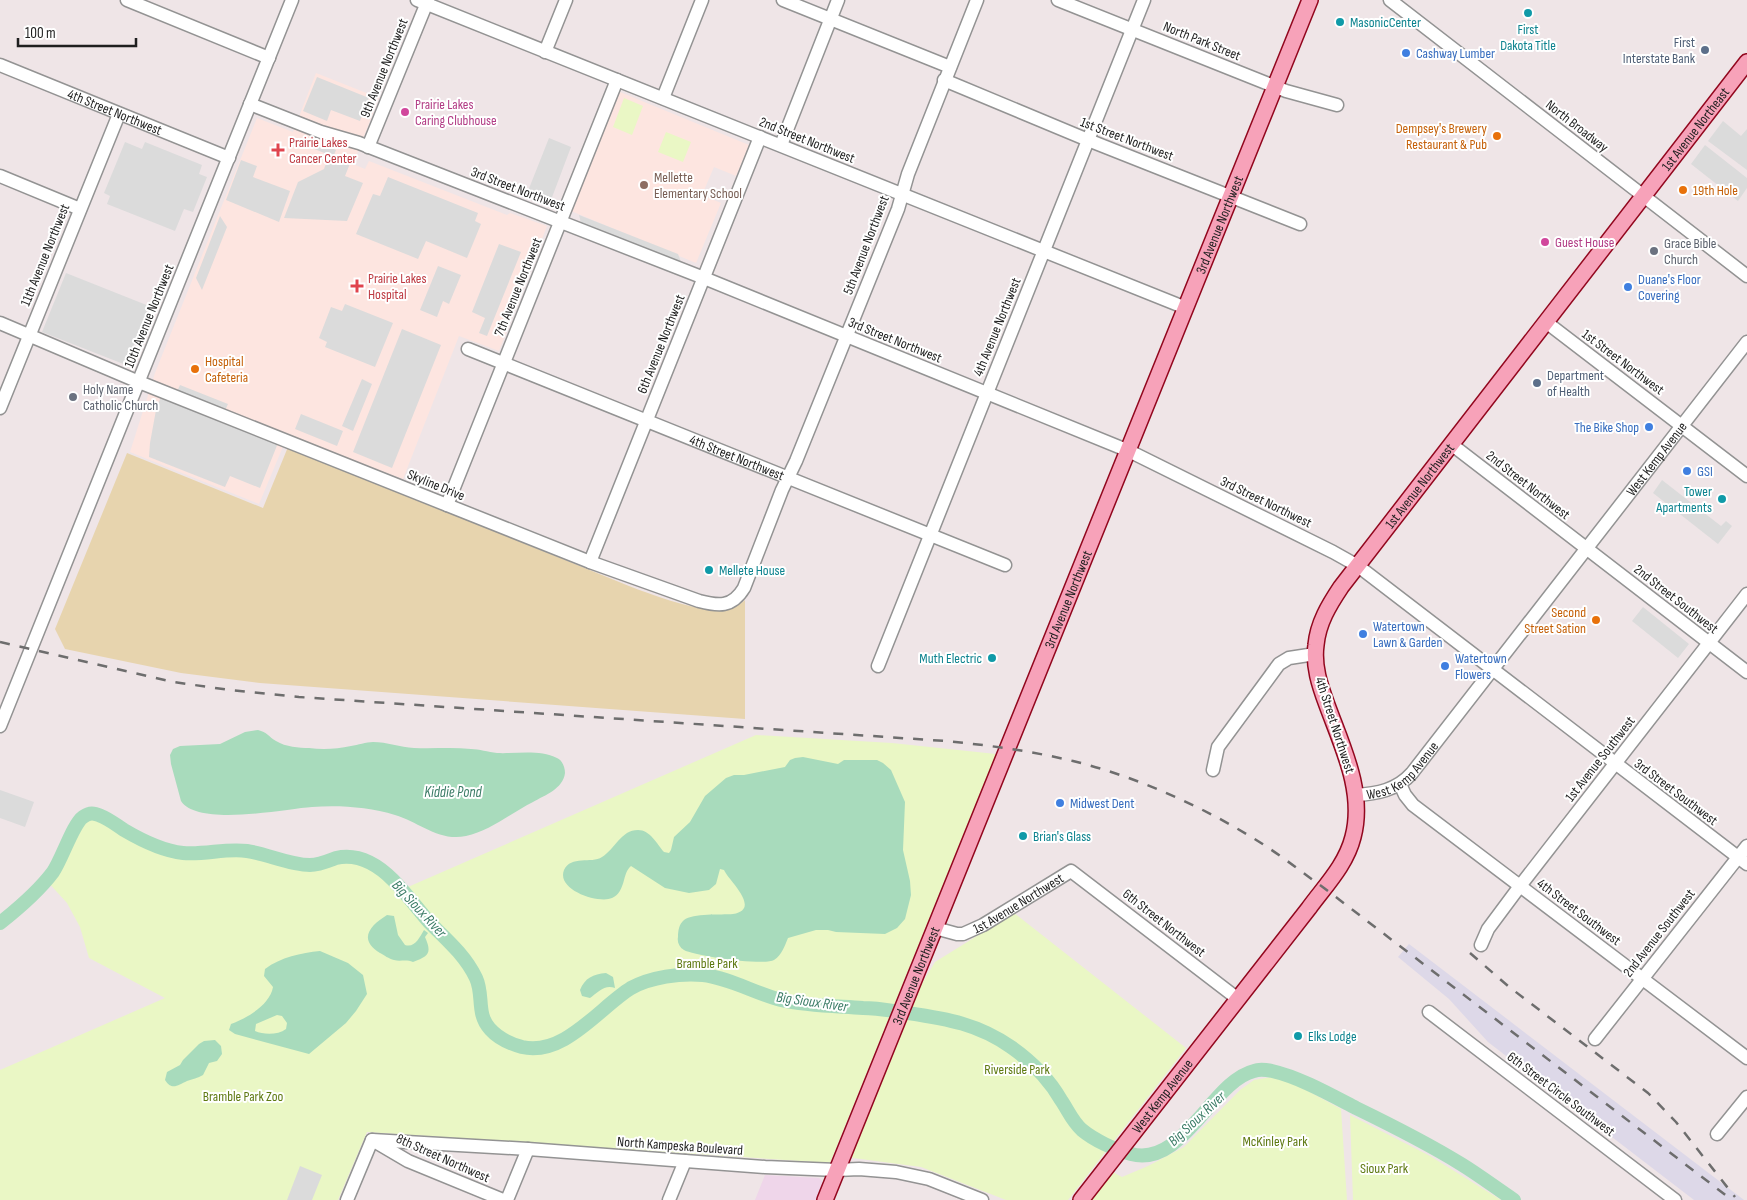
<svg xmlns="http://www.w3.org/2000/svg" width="1747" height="1200" font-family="'Sofia Sans Condensed',sans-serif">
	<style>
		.commercial { fill: #efd6ea }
		.industrial { fill: #ddd8e8 }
		.education { fill: #fde5e0 }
		.grass { fill: #e7d4ae }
		.park { fill: #eaf7c5 }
		.parking { fill: #dbdbdb }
		.water { fill: #a8dbbc; fill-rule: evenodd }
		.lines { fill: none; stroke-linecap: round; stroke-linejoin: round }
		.river { stroke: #a8dbbc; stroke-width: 14 }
		.minor-casing { stroke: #939393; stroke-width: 15 }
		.major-casing { stroke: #92071e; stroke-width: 18 }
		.minor { stroke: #fff; stroke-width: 12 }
		.major { stroke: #f7a2b9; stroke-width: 15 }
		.rail { stroke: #6d6d6d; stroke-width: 2.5; stroke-dasharray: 10 10; stroke-linecap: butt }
		.culture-dot { fill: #0f9aa8; stroke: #fff; stroke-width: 2 }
		.service-dot { fill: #5c6f8a; stroke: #fff; stroke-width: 2 }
		.shop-dot { fill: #3f7fe0; stroke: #fff; stroke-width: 2 }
		.hotel-dot { fill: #d1479c; stroke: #fff; stroke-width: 2 }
		.food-dot { fill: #e8710a; stroke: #fff; stroke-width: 2 }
		.health-dot { fill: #e0444e; stroke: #fff; stroke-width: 2 }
		.education-dot { fill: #8d6e63; stroke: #fff; stroke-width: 2 }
		.worship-dot { fill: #6b7280; stroke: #fff; stroke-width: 2 }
		.labels { text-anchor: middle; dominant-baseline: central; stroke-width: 4; stroke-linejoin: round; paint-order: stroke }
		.culture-label { font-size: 14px; fill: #0d838f; stroke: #fff; text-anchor: start }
		.street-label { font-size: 14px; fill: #1f1f1f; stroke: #fff }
		.service-label { font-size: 14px; fill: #4e5e75; stroke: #fff; text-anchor: end }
		.shop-label { font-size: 14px; fill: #366cbe; stroke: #fff; text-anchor: start }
		.hotel-label { font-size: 14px; fill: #b23c85; stroke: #fff; text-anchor: start }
		.food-label { font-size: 14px; fill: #c56008; stroke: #fff; text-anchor: end }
		.health-label { font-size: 14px; fill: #be3a42; stroke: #fff; text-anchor: start }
		.education-label { font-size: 14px; fill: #785e54; stroke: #fff; text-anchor: start }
		.worship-label { font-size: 14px; fill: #5b616d; stroke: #fff; text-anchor: start }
		.park-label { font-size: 14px; fill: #5e7911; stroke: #fff }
		.water-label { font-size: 15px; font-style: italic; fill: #3c7c67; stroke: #fff }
	</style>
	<rect width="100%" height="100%" fill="#efe5e7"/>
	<path class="commercial" d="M765 1175 819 1178 822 1181V1185L816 1200H755Z"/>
	<path class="industrial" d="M1409 944 1744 1200H1694L1488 1042 1449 999 1398 957Z"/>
	<path class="education" d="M316 73 379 98 353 164 365 169 369 161 507 215 510 213 547 226 499 351 459 336 403 479 287 437 259 504 130 452 155 373 257 118 293 132Z
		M620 92 749 145 736 176 714 167 702 195 721 203 696 263 571 211Z"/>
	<path class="grass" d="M288 447 629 586C653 595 711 618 735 607 738 605 742 603 745 600V719L260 683 181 673 65 649 55 629 127 453 263 508Z"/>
	<path class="park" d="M624 98 643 106 632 135 613 127Z
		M666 132 691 142 683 162 658 152Z
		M756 735 892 743 996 754 830 1163 367 1132 338 1200H0V1070L165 998 89 958 80 927 67 903 46 880C53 871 60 862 65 852 70 840 73 819 87 814 103 810 119 827 131 834 145 841 161 850 177 852 201 856 224 848 249 851 269 854 288 864 308 865 318 866 327 861 337 858 363 852 385 871 401 890Z
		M1014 913 1186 1048 1068 1200H1006L921 1167 853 1158 850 1154 918 990 935 962Z
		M1272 1077 1284 1078 1341 1109 1347 1200H1087L1111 1171 1122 1177 1148 1166 1184 1147 1240 1090 1254 1080Z
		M1350 1115 1430 1156 1501 1200H1353Z"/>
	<path class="parking" d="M317 77 369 98 360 121 331 110 327 121 303 111Z
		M1723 121 1741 136 1747 129V170L1708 141Z
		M549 138 571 147 551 200 528 191Z
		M315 141 336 150 332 160 335 162 338 155 351 161 345 176 363 183 347 221 284 218 298 182 324 169 329 155 312 148Z
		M125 142 142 149 145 142 202 165 199 174 207 177 193 212 184 209 175 231 107 204 110 196 104 193Z
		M1705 145 1747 178V188L1738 201 1691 164Z
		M241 160 257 166 253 177 290 191 279 222 226 200Z
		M388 177 478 213 475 221 481 224 467 258 426 241 418 259 356 234 373 194 380 196Z
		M579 215 678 254 684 270 583 231Z
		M220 216 227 227 202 290 196 278Z
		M499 244 521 252 487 336 479 333 485 318 472 312Z
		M438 266 461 275 449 304 443 301 437 317 420 310Z
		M66 273 149 306 126 365 42 332Z
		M345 304 393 323 375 367 325 347 327 342 319 338 331 307 342 311Z
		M402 329 441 345 392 468 353 452Z
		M362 379 372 384 353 431 342 426Z
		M180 385 228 404 223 415 280 438 260 488 230 476 225 487 149 457 150 443 156 410 163 391 175 396Z
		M301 414 343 431 337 446 295 429Z
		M1662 480 1721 526 1726 521 1732 526 1718 544 1653 493Z
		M1643 607 1689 644 1678 658 1632 621Z
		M0 790 34 802 25 827 0 818Z
		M300 1166 322 1175 312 1200H287Z"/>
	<path class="water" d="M258 730C267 732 269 737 276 741 286 747 299 748 309 748 323 750 337 749 351 746 358 745 366 742 373 742 387 742 400 747 414 748 433 749 452 747 471 749 479 749 488 752 497 753 516 754 539 749 557 758 562 760 565 767 565 773 563 789 545 795 533 802 511 813 490 831 466 836 439 842 419 822 395 815 369 807 339 805 312 807 284 809 198 827 181 801L171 764 170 755 173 749 180 746 220 744 245 732Z
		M803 757 838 764 844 760H877L883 763 891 770 905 802 903 850 910 881 911 895 905 919 897 928 885 934 836 932 828 930H816L788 938C785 945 782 955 774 960 765 966 694 956 684 950 679 947 677 942 678 937 678 931 679 924 684 920 693 913 721 915 733 914 762 909 729 881 724 870L720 869 716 884 709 890 689 893 665 888 631 866C622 873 626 892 612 898 599 904 556 890 564 870 571 855 591 864 602 857 615 849 621 830 638 830 650 830 657 844 664 852L669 853 671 850 674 837 690 822 705 796 726 778 734 775H744L785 767 790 760 795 758Z
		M387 915 394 916 398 935 405 945C415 948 419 938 424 930L428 933 425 937C432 953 429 956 413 962 406 959 400 962 394 960 389 959 384 955 380 953 357 939 371 925 387 915Z
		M320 951 348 963 363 975 367 994 356 1011 346 1023 309 1054 235 1034 229 1030 231 1024C247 1018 270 1005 273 987L264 976 265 969C281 957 301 953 320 951ZM277 1015 282 1016 287 1023 286 1029C278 1035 264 1035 255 1031L256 1024Z
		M606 973 613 977 615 988C605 984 598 992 590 998L582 996 580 990C585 978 593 974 606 973Z
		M215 1040 221 1046 222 1054 217 1061 209 1063 203 1075C198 1078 192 1079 187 1081 178 1085 172 1091 165 1080L167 1072 180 1065 183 1060 199 1044 204 1041Z"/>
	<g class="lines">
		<path class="river" d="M0 923C19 908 38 892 53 872 62 859 73 824 83 817 90 812 94 813 101 816 109 819 116 825 124 830 141 840 163 851 183 853 205 855 226 848 247 851 268 854 289 865 310 865 319 865 328 861 336 858 358 853 378 865 393 880 406 893 417 908 429 922 446 939 465 955 476 978 484 995 476 1014 490 1029 498 1038 511 1044 522 1047 564 1057 600 1007 631 988 651 977 680 973 703 975 730 978 754 993 781 1000 808 1006 835 1006 863 1008 878 1008 893 1011 908 1013 948 1019 978 1024 1011 1047 1031 1061 1049 1079 1061 1100 1068 1110 1072 1121 1082 1130 1094 1140 1115 1150 1131 1154 1183 1168 1212 1081 1254 1071 1259 1069 1267 1070 1272 1071 1299 1077 1331 1095 1356 1108 1391 1125 1427 1143 1461 1164 1479 1175 1496 1188 1514 1200"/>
		<g class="minor-casing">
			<g id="minor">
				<path d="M127 0 269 58"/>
				<path d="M417 0 1186 308"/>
				<path d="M783 0 950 67"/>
				<path d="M1058 0 1286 91 1337 105"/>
				<path d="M1390 0 1747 276"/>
				<path d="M545 52 566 0"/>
				<path id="s1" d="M0 65 229 158"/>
				<path d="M944 80 1088 140 1300 224"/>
				<path d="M663 98 702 0"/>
				<path d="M250 104 321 132 359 143 704 278 1129 451 1333 552 1358 566 1747 864"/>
				<path d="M781 145 838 0"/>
				<path d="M368 147 428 0"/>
				<path d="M0 176 80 209"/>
				<path d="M1546 322 1747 476"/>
				<path d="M0 323 139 382 447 505 590 562 699 601C718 606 732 608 744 588L782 490 796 461 898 209 908 174 977 0"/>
				<path id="s2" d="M468 349 1005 565"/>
				<path d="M0 408 119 114"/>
				<path d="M1451 444 1747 672"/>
				<path d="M447 505 617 80"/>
				<path d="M590 562 760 137"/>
				<path d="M878 666 1144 0"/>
				<path d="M0 726 292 0"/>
				<path d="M1213 770 1218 747 1279 664 1289 658 1315 654"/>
				<path d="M1400 784 1405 795 1413 805 1747 1058"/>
				<path id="s3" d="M1355 795C1377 794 1397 790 1412 773L1747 342"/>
				<path id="s4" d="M935 928 957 934H963L983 925 1071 871 1238 999"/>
				<path d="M1481 945 1488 929 1520 886 1747 594"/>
				<path d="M1429 1012 1675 1200"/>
				<path d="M1595 1039 1747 846"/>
				<path d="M1717 1134 1747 1097"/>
				<path d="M372 1140 528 1149 765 1167 837 1170 859 1169 896 1172 929 1179 982 1200"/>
				<path d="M374 1141 408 1161 503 1200"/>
				<path d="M347 1200 372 1140"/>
				<path d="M507 1200 528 1149"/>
				<path d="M669 1200 685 1161"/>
			</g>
		</g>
		<g class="major-casing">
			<g id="major">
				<path id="s5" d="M825 1200 1310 0"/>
				<path id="s6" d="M1081 1200 1309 908C1325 886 1346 865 1353 837 1365 792 1342 746 1327 705 1320 686 1313 666 1316 645 1318 623 1329 605 1341 587L1747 62"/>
			</g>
		</g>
		<use href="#minor" class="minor"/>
		<use href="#major" class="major"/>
		<path class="rail" d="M0 642 173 682 230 690 299 697 945 741C988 745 1031 751 1073 761 1138 777 1206 808 1261 843 1283 857 1303 873 1324 888L1732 1200
			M1470 953 1508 986 1648 1093 1676 1122 1735 1197"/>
	</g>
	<g class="culture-dot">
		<circle cx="1528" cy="13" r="5"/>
		<circle cx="1340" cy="22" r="5"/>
		<circle cx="1722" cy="499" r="5"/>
		<circle cx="709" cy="570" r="5"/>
		<circle cx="992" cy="658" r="5"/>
		<circle cx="1023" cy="836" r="5"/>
		<circle cx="1298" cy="1036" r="5"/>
	</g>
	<g class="service-dot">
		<circle cx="1705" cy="50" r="5"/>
		<circle cx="1537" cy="383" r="5"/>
	</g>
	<g class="shop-dot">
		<circle cx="1406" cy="53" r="5"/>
		<circle cx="1628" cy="287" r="5"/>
		<circle cx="1649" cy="427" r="5"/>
		<circle cx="1687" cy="471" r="5"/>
		<circle cx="1363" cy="634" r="5"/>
		<circle cx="1445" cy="666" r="5"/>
		<circle cx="1060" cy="803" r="5"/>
	</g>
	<g class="hotel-dot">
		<circle cx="405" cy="112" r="5"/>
		<circle cx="1545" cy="242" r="5"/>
	</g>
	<g class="food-dot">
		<circle cx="1497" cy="136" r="5"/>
		<circle cx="1683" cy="190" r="5"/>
		<circle cx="195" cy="369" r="5"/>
		<circle cx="1596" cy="620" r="5"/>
	</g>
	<g class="health-dot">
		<path d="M275.5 142.5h5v5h5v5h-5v5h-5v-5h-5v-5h5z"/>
		<path d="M354.5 278.5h5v5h5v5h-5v5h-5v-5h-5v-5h5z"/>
	</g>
	<circle class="education-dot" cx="644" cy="185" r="5"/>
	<g class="worship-dot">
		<circle cx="1654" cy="251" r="5"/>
		<circle cx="73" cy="397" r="5"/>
	</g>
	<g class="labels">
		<g class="culture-label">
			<text x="1350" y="22">MasonicCenter</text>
			<text x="1528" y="29" text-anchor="middle">First<tspan x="1528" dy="16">Dakota Title</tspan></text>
			<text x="1712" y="491" text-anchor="end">Tower<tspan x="1712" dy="16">Apartments</tspan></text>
			<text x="719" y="570">Mellete House</text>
			<text x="982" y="658" text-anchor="end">Muth Electric</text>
			<text x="1033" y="836">Brian's Glass</text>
			<text x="1308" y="1036">Elks Lodge</text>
		</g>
		<g class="street-label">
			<text transform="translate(1202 41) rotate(22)">North Park Street</text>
			<text transform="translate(384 68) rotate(-68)">9th Avenue Northwest</text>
			<text stroke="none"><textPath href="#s1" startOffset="124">4th Street Northwest</textPath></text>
			<text transform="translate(1577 126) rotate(38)">North Broadway</text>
			<text stroke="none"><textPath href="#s6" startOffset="1296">1st Avenue Northeast</textPath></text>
			<text transform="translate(1127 139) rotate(21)">1st Street Northwest</text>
			<text transform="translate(807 140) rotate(22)">2nd Street Northwest</text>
			<text transform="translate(518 189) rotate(21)">3rd Street Northwest</text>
			<text stroke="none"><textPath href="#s5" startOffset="1052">3rd Avenue Northwest</textPath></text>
			<text transform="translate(866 245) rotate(-69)">5th Avenue Northwest</text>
			<text transform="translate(45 255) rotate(-68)">11th Avenue Northwest</text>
			<text transform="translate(518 287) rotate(-68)">7th Avenue Northwest</text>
			<text transform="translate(149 316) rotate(-68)">10th Avenue Northwest</text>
			<text transform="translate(997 327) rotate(-68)">4th Avenue Northwest</text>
			<text transform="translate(895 340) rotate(22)">3rd Street Northwest</text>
			<text transform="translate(661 344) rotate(-68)">6th Avenue Northwest</text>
			<text transform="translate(1623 362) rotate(37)">1st Street Northwest</text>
			<text stroke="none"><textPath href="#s2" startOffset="290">4th Street Northwest</textPath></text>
			<text stroke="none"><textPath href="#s3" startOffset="461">West Kemp Avenue</textPath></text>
			<text transform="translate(436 485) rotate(22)">Skyline Drive</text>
			<text transform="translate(1528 485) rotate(38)">2nd Street Northwest</text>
			<text stroke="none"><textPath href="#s6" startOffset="845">1st Avenue Northwest</textPath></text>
			<text transform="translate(1266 502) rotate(26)">3rd Street Northwest</text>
			<text transform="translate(1676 599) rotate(38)">2nd Street Southwest</text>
			<text stroke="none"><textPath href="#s5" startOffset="648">3rd Avenue Northwest</textPath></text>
			<text transform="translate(1335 725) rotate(72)">4th Street Northwest</text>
			<text transform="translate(1600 759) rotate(-52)">1st Avenue Southwest</text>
			<text stroke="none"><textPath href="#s3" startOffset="56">West Kemp Avenue</textPath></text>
			<text transform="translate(1676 792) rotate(37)">3rd Street Southwest</text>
			<text stroke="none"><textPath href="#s4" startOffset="92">1st Avenue Northwest</textPath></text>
			<text transform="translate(1579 912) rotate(37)">4th Street Southwest</text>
			<text transform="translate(1164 923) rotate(38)">6th Street Northwest</text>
			<text transform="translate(1659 933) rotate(-52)">2nd Avenue Southwest</text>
			<text stroke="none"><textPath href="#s5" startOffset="242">3rd Avenue Northwest</textPath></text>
			<text transform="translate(1561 1094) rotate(37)">6th Street Circle Southwest</text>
			<text stroke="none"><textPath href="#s6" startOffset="132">West Kemp Avenue</textPath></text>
			<text transform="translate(680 1146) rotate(4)">North Kampeska Boulevard</text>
			<text transform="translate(443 1158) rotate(24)">8th Street Northwest</text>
		</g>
		<g class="service-label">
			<text x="1695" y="42">First<tspan x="1695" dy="16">Interstate Bank</tspan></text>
			<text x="1547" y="375" text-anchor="start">Department<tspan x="1547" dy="16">of Health</tspan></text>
		</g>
		<g class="shop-label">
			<text x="1416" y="53">Cashway Lumber</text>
			<text x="1638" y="279">Duane's Floor<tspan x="1638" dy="16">Covering</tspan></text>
			<text x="1639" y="427" text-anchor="end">The Bike Shop</text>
			<text x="1697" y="471">GSI</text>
			<text x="1373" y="626">Watertown<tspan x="1373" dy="16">Lawn &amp; Garden</tspan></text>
			<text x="1455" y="658">Watertown<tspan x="1455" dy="16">Flowers</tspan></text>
			<text x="1070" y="803">Midwest Dent</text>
		</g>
		<g class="hotel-label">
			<text x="415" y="104">Prairie Lakes<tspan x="415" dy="16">Caring Clubhouse</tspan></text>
			<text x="1555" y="242">Guest House</text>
		</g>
		<g class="food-label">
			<text x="1487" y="128">Dempsey's Brewery<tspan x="1487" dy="16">Restaurant &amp; Pub</tspan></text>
			<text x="1693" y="190" text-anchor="start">19th Hole</text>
			<text x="205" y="361" text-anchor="start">Hospital<tspan x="205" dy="16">Cafeteria</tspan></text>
			<text x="1586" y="612">Second<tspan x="1586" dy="16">Street Sation</tspan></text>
		</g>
		<g class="health-label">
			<text x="289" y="142">Prairie Lakes<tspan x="289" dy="16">Cancer Center</tspan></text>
			<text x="368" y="278">Prairie Lakes<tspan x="368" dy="16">Hospital</tspan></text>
		</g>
		<g class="education-label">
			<text x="654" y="177">Mellette<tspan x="654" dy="16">Elementary School</tspan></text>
		</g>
		<g class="worship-label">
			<text x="1664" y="243">Grace Bible<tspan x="1664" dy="16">Church</tspan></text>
			<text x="83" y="389">Holy Name<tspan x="83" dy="16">Catholic Church</tspan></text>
		</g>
		<g class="park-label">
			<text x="707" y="963">Bramble Park</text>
			<text x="1017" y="1069">Riverside Park</text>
			<text x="243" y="1096">Bramble Park Zoo</text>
			<text x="1275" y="1141">McKinley Park</text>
			<text x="1384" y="1168">Sioux Park</text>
		</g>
		<g class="water-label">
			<text x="453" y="792">Kiddie Pond</text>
			<text transform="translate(419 909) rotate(47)">Big Sioux River</text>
			<text transform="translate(812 1002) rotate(8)">Big Sioux River</text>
			<text transform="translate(1197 1119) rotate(-43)">Big Sioux River</text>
		</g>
	</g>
	<path d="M18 38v8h118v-8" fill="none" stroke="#1f1f1f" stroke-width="2.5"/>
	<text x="25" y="38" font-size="15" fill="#1f1f1f" stroke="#ffffff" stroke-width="4" paint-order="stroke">100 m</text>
</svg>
